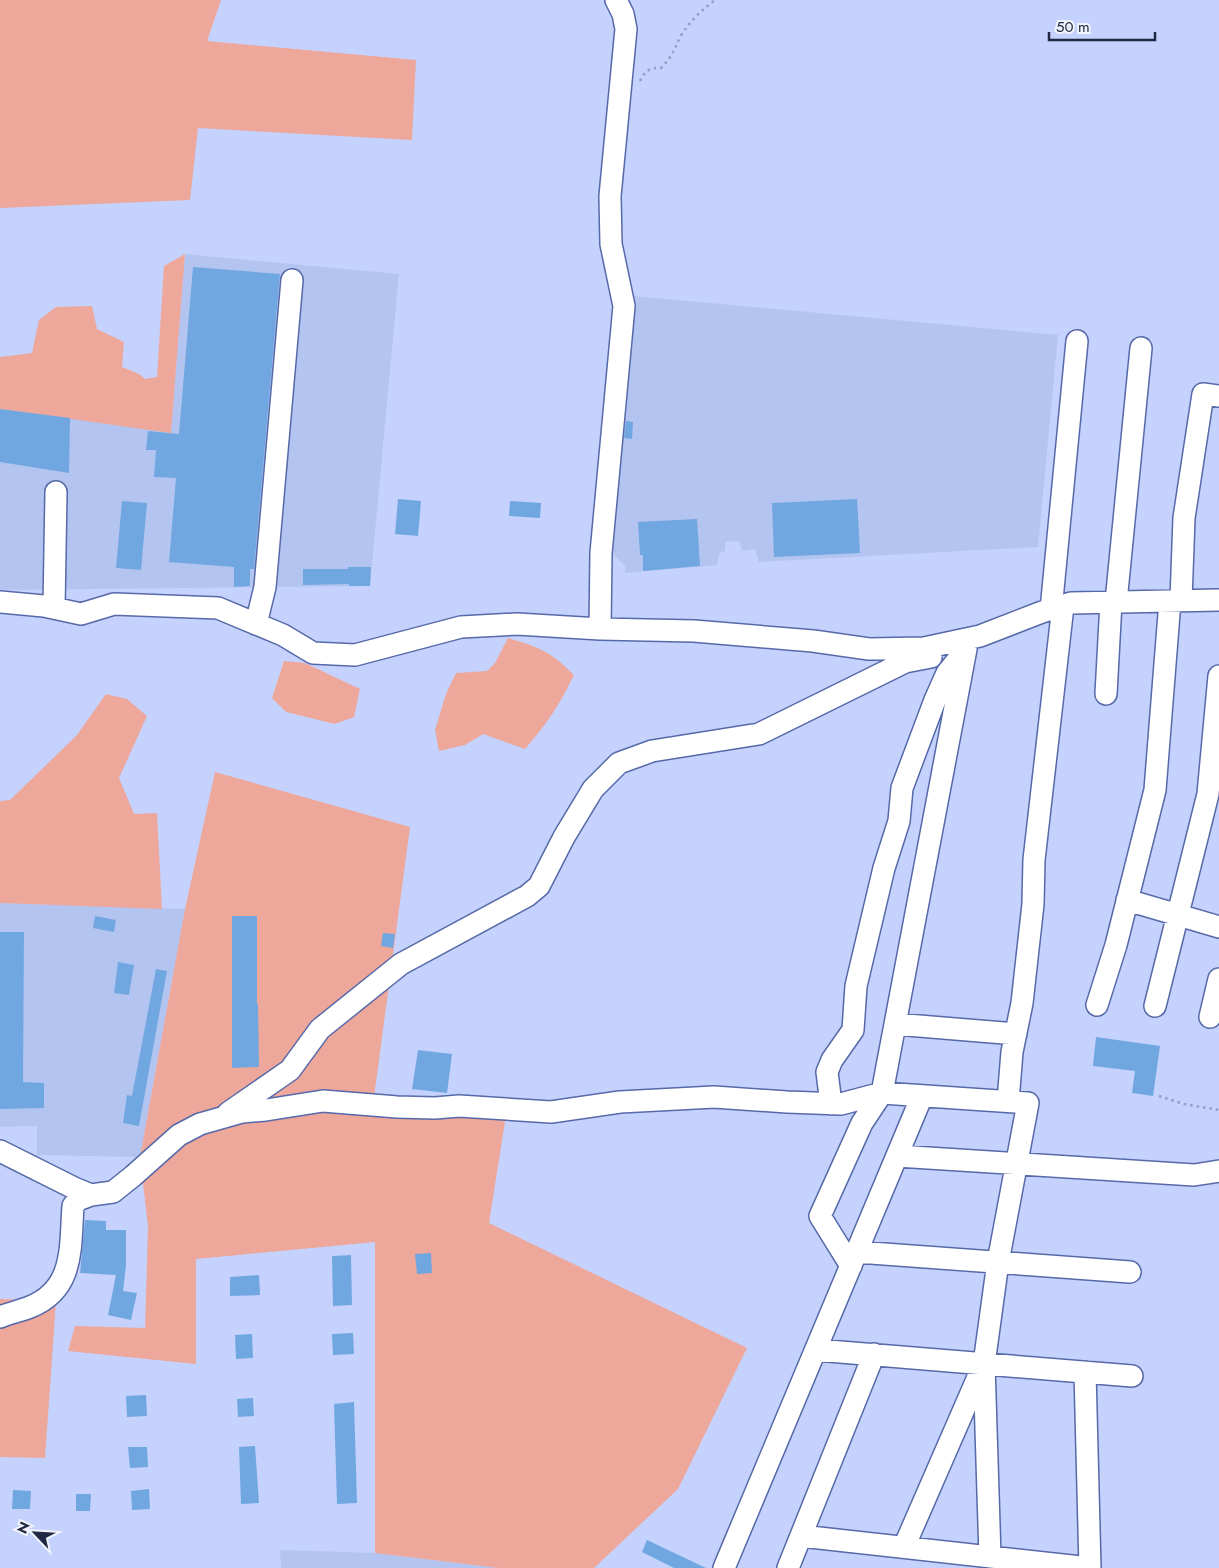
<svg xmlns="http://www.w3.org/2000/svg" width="1219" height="1568" font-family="Jost,sans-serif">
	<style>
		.built { fill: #b4c4f1 }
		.green { fill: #eea79b }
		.building { fill: #71a7e0 }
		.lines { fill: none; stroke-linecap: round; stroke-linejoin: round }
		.minor-casing { stroke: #5669a8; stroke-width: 24 }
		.path { stroke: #929ec4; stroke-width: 2.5; stroke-dasharray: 2.5 4; stroke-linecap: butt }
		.minor { stroke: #fff; stroke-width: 21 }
	</style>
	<rect width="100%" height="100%" fill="#c4d2fd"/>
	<path class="built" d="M185 254 399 274 370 586 0 590V409L171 432Z
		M634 296 1058 335 1038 547 759 562 755 549 742 551 739 541 725 542V551L720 552 717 565 625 573V566L608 549Z
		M0 903 185 909 140 1157 37 1155V1126L0 1127Z
		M280 1550 375 1553 499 1568H281Z"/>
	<path class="green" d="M0 0H221L207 41 416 60 412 140 198 128 190 200 0 208Z
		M185 254 171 433 0 409V357L32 353 39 320 56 307 92 306 97 329 124 342 122 367 139 374 145 379 157 377 164 266Z
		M508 638C539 647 551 652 574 675 560 704 547 724 525 749L483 734 465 745 439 751 435 730 446 694 456 673 487 671 495 663Z
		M284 661 305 663 360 689 354 717 335 724 286 712 272 698Z
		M106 694 127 699 147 716 119 778 134 814 157 813 162 909 0 903V801L10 800 77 735Z
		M215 772 410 827 373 1105 507 1109 489 1223 747 1348 678 1489 594 1568H499L375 1553V1242L196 1259V1364L68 1351 75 1326 145 1328 148 1227 140 1157 185 909Z
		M0 1299 56 1301 45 1458 0 1457Z"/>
	<path class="building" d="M193 267 280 274 254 569H250V586L234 587V567L169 562 176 478 154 477 156 450H146L148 431 179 434Z
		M0 409 70 418 69 473 0 462Z
		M626 421 633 422 632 439 624 438Z
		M398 499 421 501 418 536 395 534Z
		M857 499 860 553 774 557 772 503Z
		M122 501 147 503 141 570 116 568Z
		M510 501 541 503 540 518 509 516Z
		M697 519 700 566 643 571V555H640L638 522Z
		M348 567H371L370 586H349V584L303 585V569H348Z
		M95 916 116 920 114 932 93 928Z
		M232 916H257V1004H258L259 1067 232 1068Z
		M0 932H24L23 1082 44 1083V1108L0 1109Z
		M383 933 395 934 393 948 381 946Z
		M118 962 134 965 129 995 114 993Z
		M156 969 167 971 139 1126 123 1123 127 1095 132 1096Z
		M1096 1037 1160 1046 1153 1096 1132 1093 1135 1071 1093 1066Z
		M418 1050 452 1054 447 1093 412 1089Z
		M85 1220 106 1221V1230H126V1265L123 1291 137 1293 131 1320 108 1315 116 1275 80 1273Z
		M431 1253 432 1273 417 1274 415 1254Z
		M351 1255 352 1305 333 1306 332 1256Z
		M259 1275 260 1295 230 1296V1277Z
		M353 1333 354 1354 333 1355 332 1334Z
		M252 1334 253 1358 236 1359 235 1335Z
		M146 1395 147 1416 127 1417 126 1396Z
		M253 1398 254 1416 238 1417 237 1399Z
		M354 1402 357 1503 337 1504 334 1404Z
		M255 1446 259 1503 241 1504 239 1447Z
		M128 1447H147L148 1467 130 1468Z
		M149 1489 150 1509 132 1510 131 1491Z
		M13 1490 31 1491 30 1509H12Z
		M76 1494H91L90 1511H76Z
		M647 1540 706 1568H674L642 1552Z"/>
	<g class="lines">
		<g class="minor-casing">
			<path id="minor" d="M1181 600 1184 518 1203 394 1219 396
				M0 602 44 606 81 614 114 604 218 608 283 635 313 653 355 655 461 627 517 624 600 629 694 631 813 641 869 649 924 648 980 636 1042 612 1071 603 1219 600
				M1116 602 1141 348
				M54 608 56 492
				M1051 610 1077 341
				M256 624 265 587 292 280
				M600 629 601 553 624 306 611 244 610 196 626 29 623 14 616 0
				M1106 694 1111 602
				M1127 900 1219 927
				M1097 1005 1116 945 1155 790 1170 601
				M1155 1006 1208 794 1219 676
				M1210 1017 1219 979
				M895 1024 1016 1034
				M1008 1101 1012 1052 1022 1003 1033 904 1034 860 1063 606
				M831 1104 827 1072 832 1060 853 1030 856 986 884 868 899 821 902 788 935 700 947 673 964 652
				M228 1113 290 1070 320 1029 401 964 527 896 539 886 564 837 593 789 619 763 652 751 759 734 905 662 931 657
				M0 1151 74 1188 91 1195 113 1192 133 1176 179 1135 200 1124 242 1112 266 1110 323 1101 397 1107 435 1108 459 1106 551 1112 620 1102 714 1097 787 1102 841 1104 882 1093 1028 1103 998 1262 984 1364 990 1557
				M897 1156 1194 1175 1219 1171
				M857 1252 1130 1272
				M851 1266 820 1216 862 1123 882 1093 966 649
				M0 1317C10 1313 20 1311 30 1307 75 1289 70 1247 73 1206L78 1200 91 1195
				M816 1350 1132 1376
				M1085 1372 1090 1568
				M801 1536 1090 1568
				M904 1547 982 1368
				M724 1568 922 1096
				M788 1568 874 1354"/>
		</g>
		<path class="path" d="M640 81C645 71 650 67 661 68 674 55 674 48 682 34 691 20 702 10 715 0
			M1159 1096 1184 1104 1219 1110"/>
		<use href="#minor" class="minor"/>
	</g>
	<g transform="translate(35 1533) rotate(295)" stroke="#f2f4fc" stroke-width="4" paint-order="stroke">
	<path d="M0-4L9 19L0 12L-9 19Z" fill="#202843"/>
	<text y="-8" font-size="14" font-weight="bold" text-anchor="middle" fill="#202843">N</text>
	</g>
	<path d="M1049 32v8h106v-8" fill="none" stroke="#202843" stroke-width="2.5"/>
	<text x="1056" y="32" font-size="15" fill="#202843" stroke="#f2f4fc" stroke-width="4" paint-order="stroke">50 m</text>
</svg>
